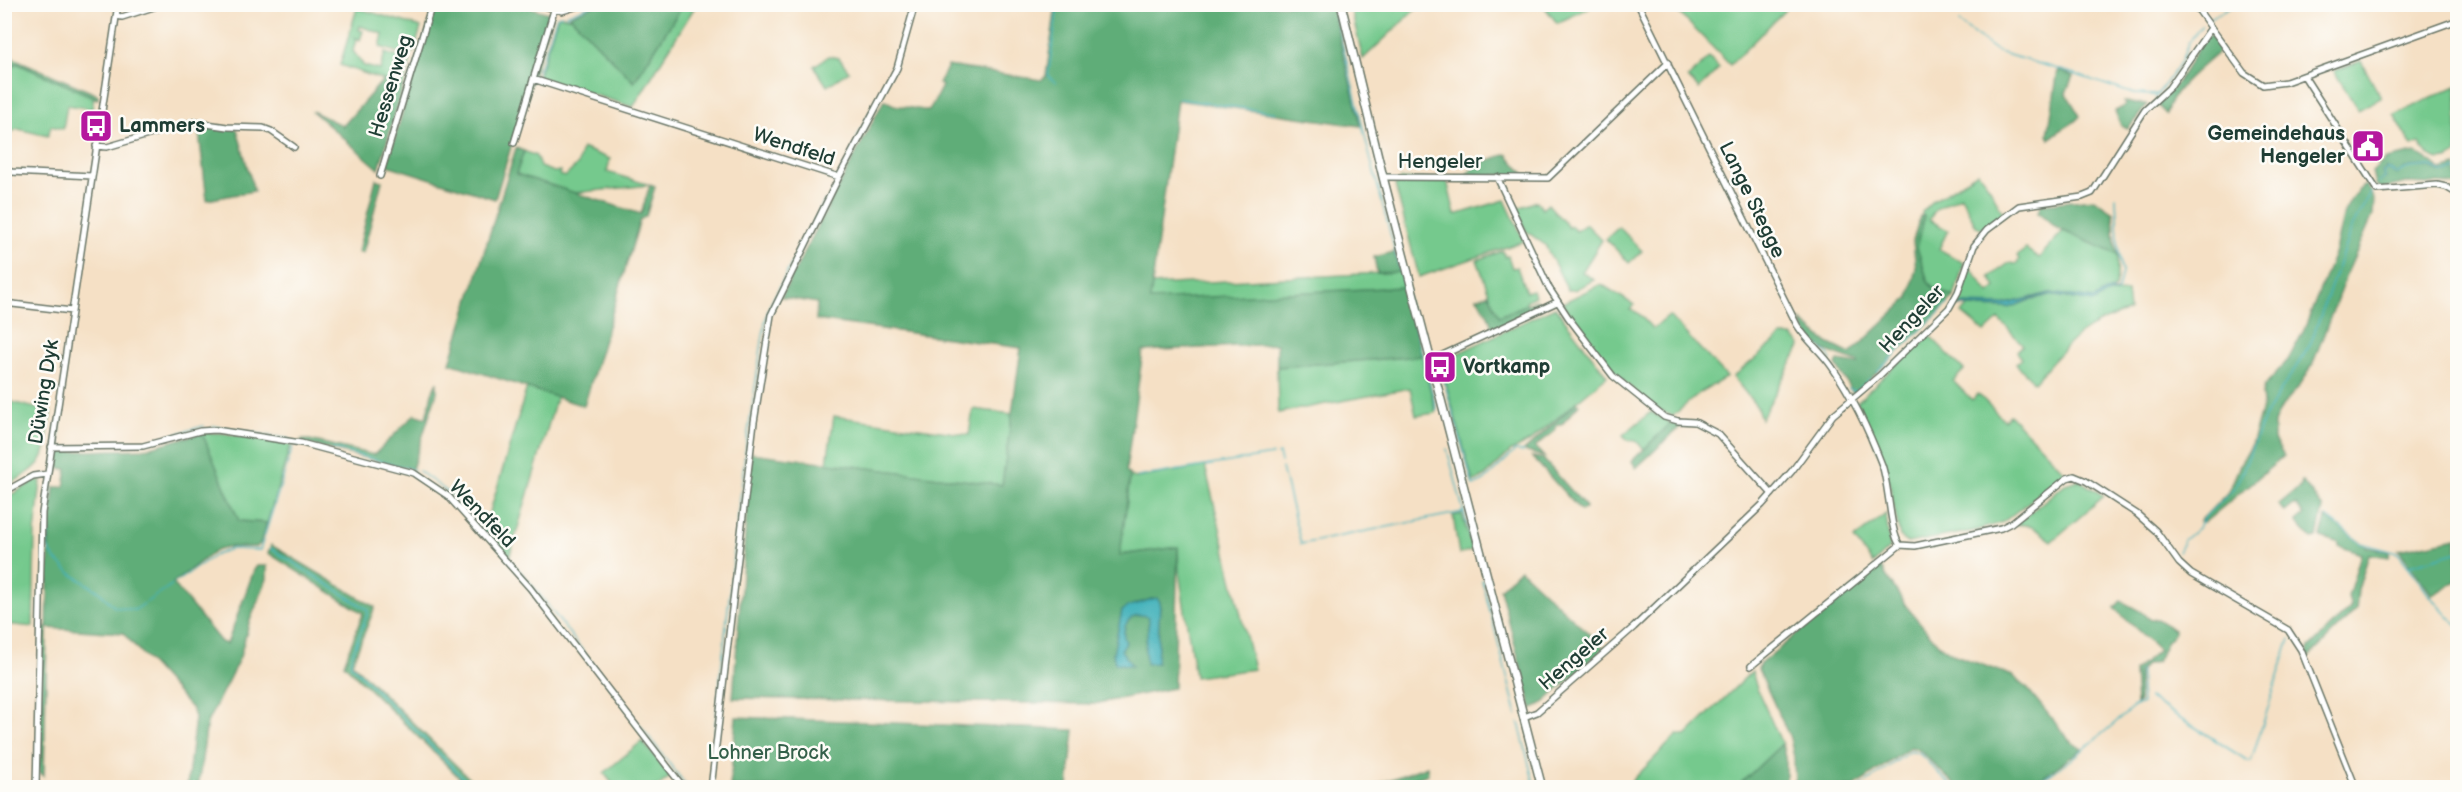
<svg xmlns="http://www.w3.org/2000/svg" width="2462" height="792" font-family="'Balsamiq Sans',sans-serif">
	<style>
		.green { fill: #74c98d; stroke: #4a8360; stroke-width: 1.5 }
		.forest { fill: #5fad78; stroke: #3f7556; stroke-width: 1.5; fill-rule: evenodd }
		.water { fill: #41b1ba; stroke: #307777; stroke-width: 1.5 }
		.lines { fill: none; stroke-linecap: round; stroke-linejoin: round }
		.stream { stroke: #41b1ba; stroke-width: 1.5 }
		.minor-casing { stroke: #6a7667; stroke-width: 8 }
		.major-casing { stroke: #6a7667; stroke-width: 10 }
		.minor { stroke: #fff; stroke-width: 5 }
		.major { stroke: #fff; stroke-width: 7 }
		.labels { text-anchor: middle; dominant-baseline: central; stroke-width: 5; stroke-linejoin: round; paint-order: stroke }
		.street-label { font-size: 20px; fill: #1f3d34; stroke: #fdfcf7 }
		.poi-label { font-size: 20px; font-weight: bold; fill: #1f3d34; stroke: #fdfcf7; text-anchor: start }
		.park-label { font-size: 20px; fill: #34604a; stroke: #fdfcf7 }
	</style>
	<rect width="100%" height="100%" fill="#fdfcf7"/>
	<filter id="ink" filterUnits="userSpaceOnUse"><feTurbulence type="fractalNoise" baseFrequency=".0167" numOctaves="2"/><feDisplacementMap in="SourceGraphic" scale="12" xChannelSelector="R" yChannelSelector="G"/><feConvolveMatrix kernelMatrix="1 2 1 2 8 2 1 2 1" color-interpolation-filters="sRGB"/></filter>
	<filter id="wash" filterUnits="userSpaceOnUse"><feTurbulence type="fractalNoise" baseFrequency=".008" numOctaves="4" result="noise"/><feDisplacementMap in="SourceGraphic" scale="24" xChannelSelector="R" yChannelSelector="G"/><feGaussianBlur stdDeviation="1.35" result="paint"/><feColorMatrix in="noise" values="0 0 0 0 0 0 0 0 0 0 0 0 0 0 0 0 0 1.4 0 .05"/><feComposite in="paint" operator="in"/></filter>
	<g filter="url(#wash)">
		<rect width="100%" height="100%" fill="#f5e0c5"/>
		<path class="green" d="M1675 4H1790V5L1730 65 1673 7Z
			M683 5H696L633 107 538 77 558 16 571 17 634 82Z
			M1350 5V4L1420 5 1363 59Z
			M1543 5H1590L1589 8 1557 23Z
			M357 8 421 27 414 52 406 55 380 47 383 34 360 26 359 30 363 31 360 40 354 37 356 40 353 51 364 66 380 70 385 53 411 61 403 87 340 65Z
			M829 56 839 58 849 71 827 86 814 66Z
			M1709 57 1719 68 1699 89 1688 78Z
			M2361 61 2381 98 2358 110 2334 71Z
			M16 63 94 97 92 109 67 105 63 129 51 126 48 136 18 129 8 133 5 127V78Z
			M2457 86V154C2440 165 2429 160 2420 143L2412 146 2394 115Z
			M582 148 610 159 607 172 650 185 574 193 516 174 524 151 536 156 540 167 554 172 560 171 559 175 565 177 578 164Z
			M1978 172 1990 188 2003 213 1983 229 1976 226 1961 196 1936 209 1929 220 1948 230 1939 249 1964 263 1954 297 1935 289 1928 282 1917 248 1923 223 1922 212 1933 201Z
			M1401 179 1447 180 1455 215 1505 200 1524 241 1419 277 1395 185Z
			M1537 201 1542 209 1548 204 1569 228 1571 226 1576 231 1586 224 1602 240 1582 272 1594 280 1574 290H1568L1545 245 1526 231 1516 209Z
			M1619 227 1642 251 1629 263 1606 239Z
			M2063 231 2118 255 2116 287 2094 299 2050 293 2002 305H1957L1969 265 1989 293 1996 287 1990 277 2009 263 2017 264 2019 259 2017 256 2026 249 2039 258Z
			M1503 251 1505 257 1508 256 1512 268 1517 267 1526 292 1533 290 1535 296 1526 301 1527 305 1501 316 1497 315 1477 260Z
			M1400 272 1404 287 1149 301 1152 285Z
			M1601 284 1634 305 1630 310 1638 313 1653 329 1669 316 1727 377 1699 393 1673 416C1631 401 1587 339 1562 303Z
			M2127 292 2129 311C2078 327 2068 344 2034 382L2016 364 2021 359 2017 351 2023 345 1999 319 1985 332 1962 313 1968 307 2009 308 2032 299 2050 295 2094 302 2109 293Z
			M1555 307 1607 376 1530 441 1511 451 1484 477 1473 482 1440 362Z
			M1928 334 1964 370 1953 381 1972 400 1978 394 2004 420 2010 415 2066 473 2003 522 1978 530 1908 543 1900 537 1887 472 1857 402Z
			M1782 336H1792L1801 345 1761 419 1757 407 1733 377Z
			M1422 356 1436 413 1416 416 1410 388 1278 413 1277 367Z
			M527 387 557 396 509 558 484 532Z
			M4 400 51 412C43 462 50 461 5 487Z
			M973 409 1012 414 1002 485 827 463 834 416 969 435Z
			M1651 412 1671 423 1644 449 1636 441 1628 440 1623 435Z
			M202 433H221L291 444 267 523 239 521Z
			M1205 466 1254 669 1195 677 1179 572 1178 547 1120 555 1130 476 1136 478Z
			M37 480 41 481 35 533 33 627 5 624V498Z
			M2079 480 2104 496 2052 541C2041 533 2031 522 2015 525L2065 484Z
			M1462 514 1472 550 1459 554 1453 516Z
			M1886 514 1890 548 1873 564 1854 539Z
			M1752 671 1757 689 1782 744 1737 787 1625 788 1677 735 1686 736Z
			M642 741 671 776 657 787H615L604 773Z"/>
		<path class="forest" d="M597 4H683V5L634 82 571 17H567Z
			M434 5H522L552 14 495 199 387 165Z
			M1056 5H1331L1361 126 1177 100 1150 300 1404 287 1422 356 1277 367V344L1143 351 1126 470 1130 476 1120 555 1178 547 1174 688 1094 704 733 698 751 453 1002 485 1021 348 816 320 817 303 781 297 884 100 894 105 929 111 942 86 939 83 948 66 1041 80 1046 76ZM1152 599 1160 602 1157 663 1146 661 1145 649 1149 621 1148 617C1128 608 1121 628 1125 645L1121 650 1131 666 1119 664 1113 654 1122 611 1127 607Z
			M2210 35 2221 50C2202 67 2172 88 2166 114L2157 105 2178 82 2203 40Z
			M11 57 98 95V99L16 63 5 78Z
			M2058 70 2073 76 2066 93 2080 116C2073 126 2058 129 2050 139L2048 135Z
			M383 80 403 87 379 169 312 111 343 126Z
			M2124 102 2146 104 2147 105 2128 129 2121 126 2115 111 2125 106Z
			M198 124 237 129 254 191 207 200Z
			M516 148 524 151 516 174 641 214 650 185 655 187 646 216 640 220 584 406 450 363Z
			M2415 153C2421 154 2436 165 2440 170L2457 166V170C2441 173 2445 173 2430 166 2418 167 2405 164 2398 174L2386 168 2382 172 2384 178 2379 182 2386 178 2383 173 2387 169 2397 175C2400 173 2401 170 2404 169 2412 165 2421 168 2430 167 2444 175 2441 174 2457 171V185L2407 183 2380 189 2375 186 2372 172 2386 159Z
			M1507 154 1525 175H1466L1477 164Z
			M376 179 382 181 363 253 358 252Z
			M2366 185 2374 199 2373 215 2345 278 2312 366 2300 385 2282 406 2274 423V440L2284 456 2205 522 2200 521 2229 491 2243 458 2250 449 2263 404 2262 394 2264 386 2288 360 2304 330 2335 251 2344 212 2353 196 2362 187Z
			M2094 199 2113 212 2115 244 2118 255 2057 228 2038 212 2041 204Z
			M1920 216H1924L1917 248 1928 282 1935 289 1954 297 1857 392 1853 393 1836 365 1838 361 1858 364V362C1835 355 1808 348 1801 321L1828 343 1850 354 1909 298 1916 268 1913 241Z
			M1394 252 1400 272 1377 273 1374 257Z
			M1489 294 1499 316 1537 300 1540 308 1491 330C1492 320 1484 307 1477 298Z
			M437 382V392L412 469 303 443 301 440H310L374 455 415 414 426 418 432 393Z
			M1577 402 1579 404 1563 423 1557 425 1555 431 1535 447 1544 457 1524 451Z
			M1671 423 1683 424 1636 468 1632 461Z
			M202 433 239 521 267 523 260 544 256 547H228L215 551 173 583 221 642 227 644 254 570 257 566H267V579L249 623 240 657 207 723 198 787H187L195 717 192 709 123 633 47 628 44 776 39 772 42 628H47L49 541 54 487H64L67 469 58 468 60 452 144 449Z
			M1532 457 1543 459 1586 507 1581 511Z
			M2302 481 2323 508 2317 538 2312 539 2296 522 2304 515 2295 504 2285 512 2278 505 2301 486Z
			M2326 517 2367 547 2390 552 2389 557 2369 554 2358 590 2356 610 2308 658 2307 653 2309 648 2351 607 2348 596 2361 554 2339 546V543L2321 537Z
			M2457 538V581L2432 595 2399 550Z
			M271 545 375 607 352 663 478 787H469L344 664 363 613 268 553Z
			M1880 566 1906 606 1938 644 1955 655 2013 676 2027 688 2070 741 2082 749 2035 783 2026 787H1957L1919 750 1911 747 1854 787H1795L1794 757 1790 738 1758 669 1760 664Z
			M1520 569 1604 648 1545 702 1532 709 1500 589Z
			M2121 601 2140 611 2150 620 2157 619 2174 630V634L2166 643 2157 662 2145 665 2138 672 2139 701 2136 704 2134 671 2159 650 2114 608Z
			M736 717 1074 730 1068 787H730Z
			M1782 744 1786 762V787H1737Z
			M1427 766 1428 774 1393 787H1370Z"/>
		<path class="water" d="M2107 291H2118L2117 293H2109L2094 302 2050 295 2032 299 2009 308 1957 306 1959 304 2002 305 2050 293 2094 299Z
			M1152 599 1157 598 1160 602 1157 663 1146 664 1145 649 1149 621 1148 617C1130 609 1119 628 1126 643L1121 650 1132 666 1115 663 1113 654 1122 611 1127 607Z"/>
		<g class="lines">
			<path class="stream" d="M1333 4 1368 149 1437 410
				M911 9 912 4
				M566 15 594 4
				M2211 18 2236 4
				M1959 23 1998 52 2068 72 2134 94 2155 95
				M537 75 557 16 562 15
				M1055 82 1048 76 1058 4
				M877 98 896 62
				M2155 98 2181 62 2188 43 2202 25
				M1178 99 1276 113
				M857 138 873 106
				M2378 183 2385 178 2383 172 2387 169 2397 174C2408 165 2416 168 2430 166 2445 174 2441 174 2458 170
				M2116 197 2118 244 2122 272 2118 291
				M1819 347 1828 354 1831 361
				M1439 363 1473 486 1484 481 1515 451 1524 452
				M1877 372 1948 304
				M1849 389 1856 391 1871 378
				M213 426 289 439
				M61 444 58 442 62 413
				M121 444 144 443 204 426
				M333 449 414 470
				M1447 449 1473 546
				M1277 455 1279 454 1281 462
				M56 463 57 453
				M1282 468 1301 544 1463 512
				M419 471 449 493 529 581 688 788
				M1137 477 1272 455
				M51 485 47 547 54 558 70 573 98 591 115 607 135 610 215 555 231 549 260 550 293 446
				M2327 517 2361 543 2398 553 2408 566 2458 551
				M270 548 367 609 368 612 351 658V665L473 788
				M2178 552 2184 540 2198 528 2207 514 2232 491 2238 483 2264 417 2310 345 2352 227 2372 191
				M2409 567 2429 595 2458 626
				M1482 580 1517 715
				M2149 698 2248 761H2251L2290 639
				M1519 723 1535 788
				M714 736 746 446 765 323 769 307 825 200
				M1859 788 1910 751 1920 754 1953 788
				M2028 788 2036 784 2071 760 2135 706 2142 703 2140 671"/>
		</g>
	</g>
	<g filter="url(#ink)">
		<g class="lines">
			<g class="minor-casing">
				<path id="minor" d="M536 4 562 11 585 4
					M1638 4 1797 325C1807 341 1821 351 1832 367 1852 396 1869 431 1882 465 1889 484 1890 533 1900 545L1915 546 2001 528 2011 523 2067 478 2074 476 2086 481 2137 514 2156 531 2179 563 2191 574 2288 630 2301 650 2356 788
					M2194 4 2244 73 2263 85 2286 82 2458 20
					M116 16 122 17 163 4
					M2304 76 2377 190 2437 185 2446 187 2458 194
					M533 79 839 177
					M514 143 554 10
					M96 146 107 147 193 122 227 127 263 128 271 131 294 147
					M4 167 11 172 92 176
					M380 176 432 4
					M1383 177 1548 178 1668 63
					M1497 177 1549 288 1568 317 1613 376 1664 417 1678 421 1695 422 1718 434 1772 494
					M4 303 72 311
					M1432 360 1557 302
					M51 447 143 446 200 431 216 430 301 443 414 473 448 496 530 588 684 788
					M4 492 33 476 47 474
					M1751 666 1900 545
					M1524 717 1537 712 1634 627 1762 505 1792 471 1833 415 1879 376 1949 308 1958 292 1974 246 1987 230 2019 206 2082 197 2092 193 2145 110 2169 88 2211 28
					M36 788 42 513 118 4
					M711 788 754 422 771 315 839 177 897 68 915 4"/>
			</g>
			<g class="major-casing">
				<path id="major" d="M1341 4 1383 177 1542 788"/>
			</g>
			<use href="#minor" class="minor"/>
			<use href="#major" class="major"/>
		</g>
	</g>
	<defs>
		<g id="bus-square" transform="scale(1.725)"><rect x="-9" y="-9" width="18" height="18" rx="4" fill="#b5179e" stroke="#fdfcf7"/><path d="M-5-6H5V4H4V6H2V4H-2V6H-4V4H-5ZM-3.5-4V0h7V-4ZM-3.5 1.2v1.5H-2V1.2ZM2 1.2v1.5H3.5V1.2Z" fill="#fff"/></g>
		<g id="civic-square" transform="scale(1.725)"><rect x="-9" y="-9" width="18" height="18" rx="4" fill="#b5179e" stroke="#fdfcf7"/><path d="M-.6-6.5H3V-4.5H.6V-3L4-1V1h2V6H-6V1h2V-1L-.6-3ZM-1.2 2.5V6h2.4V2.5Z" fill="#fff"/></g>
	</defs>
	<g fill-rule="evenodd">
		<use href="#bus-square" x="96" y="126"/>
		<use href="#civic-square" x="2368" y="146"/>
		<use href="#bus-square" x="1440" y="367"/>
	</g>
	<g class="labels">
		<g class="street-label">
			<text transform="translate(391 86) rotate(-73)">Hessenweg</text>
			<text transform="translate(794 147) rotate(18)">Wendfeld</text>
			<text x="1440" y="162">Hengeler</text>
			<text transform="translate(1752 200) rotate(64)">Lange Stegge</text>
			<text transform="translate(1912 319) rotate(-47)">Hengeler</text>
			<text transform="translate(44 392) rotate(-81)">Düwing Dyk</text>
			<text transform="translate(482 514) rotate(46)">Wendfeld</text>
			<text transform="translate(1574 659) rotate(-41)">Hengeler</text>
		</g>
		<g class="poi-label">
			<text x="119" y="126">Lammers</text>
			<text x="2345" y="134" text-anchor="end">Gemeindehaus<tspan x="2345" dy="23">Hengeler</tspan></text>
			<text x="1463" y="367">Vortkamp</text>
		</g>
		<g class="park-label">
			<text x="768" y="753">Lohner Brock</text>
		</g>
	</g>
	<rect width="2462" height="792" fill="none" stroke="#fdfcf7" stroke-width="24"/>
</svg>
